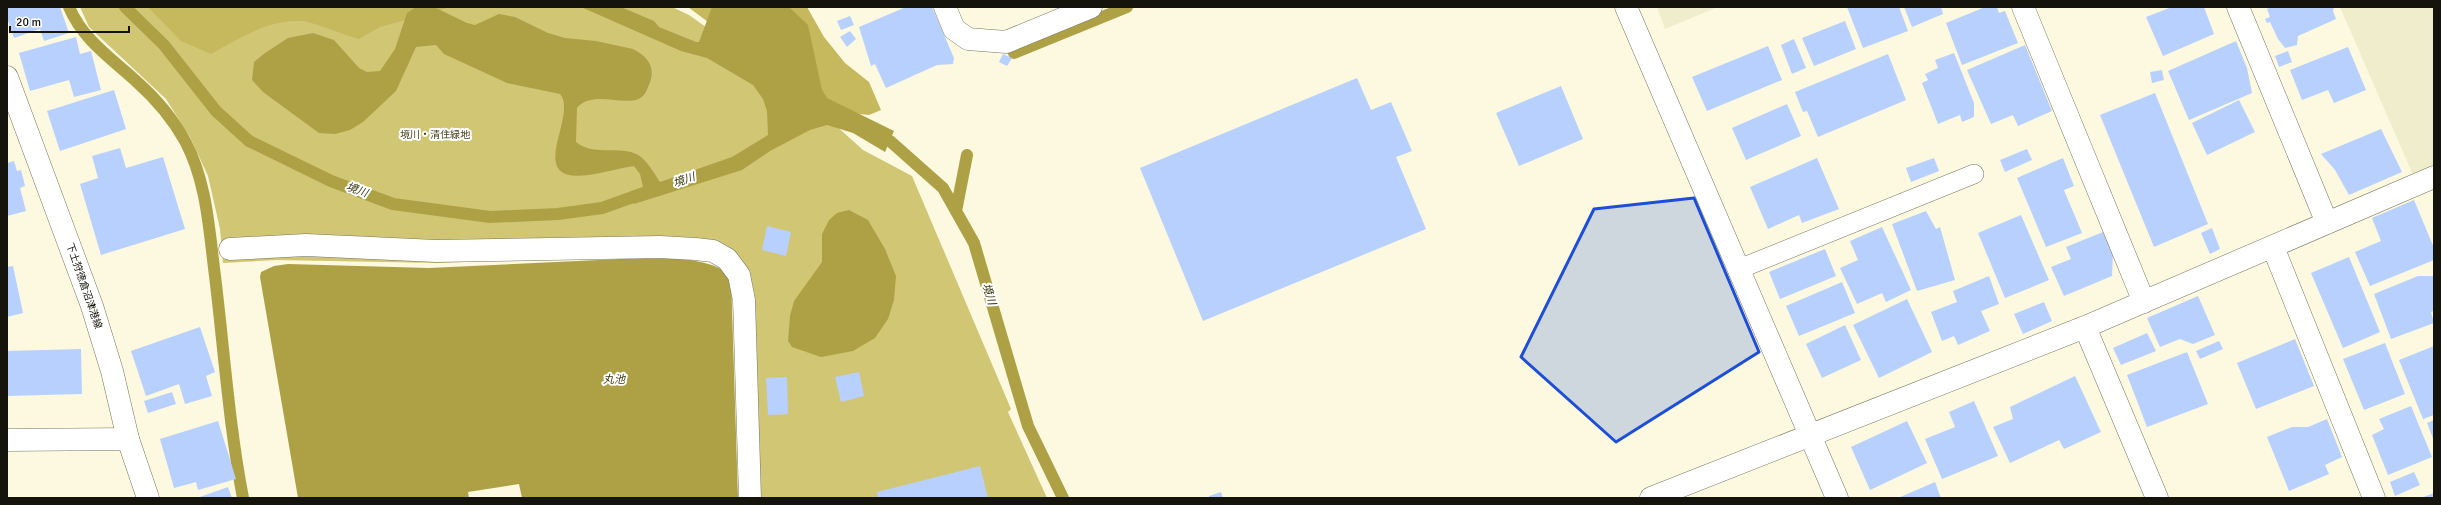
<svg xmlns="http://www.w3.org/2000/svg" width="2441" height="505" font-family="Signika,'Noto Sans JP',sans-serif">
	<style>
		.built { fill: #f0edcd }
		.green { fill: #d1c674 }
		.forest { fill: #c5b85d }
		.water { fill: #aea145 }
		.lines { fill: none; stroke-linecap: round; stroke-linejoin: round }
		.stream { stroke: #aea145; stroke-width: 12 }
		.building { fill: #b7d0fd }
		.service-casing { stroke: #787660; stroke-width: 20 }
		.minor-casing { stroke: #787660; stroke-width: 23 }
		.tertiary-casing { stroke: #787660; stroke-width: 23 }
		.secondary-casing { stroke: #787660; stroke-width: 23 }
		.service { stroke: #fff; stroke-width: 19 }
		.minor { stroke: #fff; stroke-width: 22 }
		.tertiary { stroke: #fff; stroke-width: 22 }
		.secondary { stroke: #fff; stroke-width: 22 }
		.marked { fill: #1d4ed8; fill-opacity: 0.2; stroke: #1d4ed8; stroke-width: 3; stroke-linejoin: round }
		.labels { text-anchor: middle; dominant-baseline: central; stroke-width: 4; stroke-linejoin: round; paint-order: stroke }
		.park-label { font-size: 10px; fill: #454019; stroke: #fff }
		.street-label { font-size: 10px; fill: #15140c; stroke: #fff }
		.water-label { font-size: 11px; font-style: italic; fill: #3a350d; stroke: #fff }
	</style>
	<rect width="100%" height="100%" fill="#fcf9e0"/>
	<path class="built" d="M1657 7H1718L1665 29Z
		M2340 7H2434V166L2413 175Z"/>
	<path class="green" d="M80 7H672L689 15 804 97 863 150 912 176 1011 409 1008 412 1047 498H742L734 276 713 261 675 254 437 263 276 260 223 263 220 229 208 176 190 137 166 99 89 27Z"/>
	<path class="forest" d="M148 7H450L380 27 359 39C343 35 312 21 300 21 266 20 239 39 211 54L181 41Z
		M688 7H807L824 37 845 63 869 82 881 110 869 115 850 113 716 28Z"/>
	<path class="water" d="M416 7H434L467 23 475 25 499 14 515 17 548 33 565 38 596 41 633 49C649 57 657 69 648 87 646 93 643 98 636 100 618 104 591 91 577 108L576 142C596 158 623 143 641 157 649 164 654 173 660 182L732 157 768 135 767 111 763 99 753 85 707 58 681 51 581 7H621L654 21 659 27 696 42H699L712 7H789L808 25 822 90 827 98 894 131 885 152 853 133 827 125 810 130 770 151 742 170 634 204 629 192 643 187 640 174 634 166C619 168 604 173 589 175 522 184 579 116 560 94L507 83 444 54 436 45 416 47 396 91 363 122 350 130 335 134 319 133 263 92 252 80 254 62 265 53 288 38 313 33 334 40 359 68 367 72 380 71 395 49 407 13Z
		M849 210 868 220 885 249 896 276 894 300 888 319 875 338 853 351 821 357 792 347 788 341 790 316 794 301 822 262V234L829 220 837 213Z
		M663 257C685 259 715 261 731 276L738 498H522L519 484 468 492 469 498H298L260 277 261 272 274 266 288 264 429 268Z"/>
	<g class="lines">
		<path class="stream" d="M69 7C83 40 111 58 137 82 155 98 173 119 185 141 207 182 209 230 215 276 224 350 229 425 243 498
			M125 7 164 45 216 111 249 141 331 181 393 204 490 217 558 214 602 208 647 192
			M1014 53 1127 7
			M876 134 890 141 943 188 974 243 1028 426 1063 498
			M956 211 967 155"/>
	</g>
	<path class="building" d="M7 7H60L69 33 44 41 40 29 14 38 7 18Z
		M906 7H932L954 58 953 64 937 65 886 88 875 64 871 66 859 27Z
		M1847 7H1899L1908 31 1863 48Z
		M1904 7H1941L1943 14 1912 27Z
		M1985 7H1997L1999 13 2005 11 2018 43 1962 65 1946 23Z
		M2172 7H2204L2214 34 2163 56 2146 17Z
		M2272 7H2334L2333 11 2336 19 2298 36 2297 45 2285 48 2278 39 2270 22 2267 23 2265 19 2270 17 2267 9Z
		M850 16 854 25 841 30 837 21Z
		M1845 21 1856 49 1814 66 1802 38Z
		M850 31 856 39 847 47 840 37Z
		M76 37 80 54 91 51 101 90 74 97 69 80 30 91 19 53Z
		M1794 39 1806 68 1792 74 1781 45Z
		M2236 41 2247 68 2252 93 2189 120 2168 71Z
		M2025 45 2052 111 2018 126 2013 115 1991 124 1967 70Z
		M1768 46 1782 80 1707 111 1692 77Z
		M2348 47 2366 90 2334 103 2328 90 2302 100 2290 70Z
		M2288 51 2292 62 2279 67 2275 56Z
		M1954 53 1974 103V117L1962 122 1960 115 1938 124 1922 83 1928 80 1925 74 1938 68 1935 60Z
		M1003 54 1012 58 1007 66 999 62Z
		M1888 54 1906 100 1818 137 1807 111 1803 112 1795 92Z
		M2162 70 2164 80 2152 83 2150 72Z
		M1357 78 1371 110 1391 102 1412 151 1396 157 1426 229 1203 321 1140 168Z
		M1561 86 1583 139 1519 166 1496 113Z
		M114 90 126 129 60 151 47 111Z
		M2155 93 2208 224 2154 247 2100 115Z
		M2239 100 2255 132 2207 155 2192 123Z
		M1787 104 1801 136 1746 160 1732 128Z
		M2381 129 2402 172 2349 195 2335 170 2321 154Z
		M120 148 126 168 163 157 185 229 101 255 80 184 98 178 92 156Z
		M2027 149 2032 160 2005 172 2000 160Z
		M1817 158 1839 209 1802 223 1799 215 1768 229 1750 187Z
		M1934 158 1939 171 1911 182 1906 168Z
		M2063 158 2074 186 2064 190 2082 233 2046 247 2017 178Z
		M14 161 17 171 21 170 25 186 20 188 26 211 7 216V163Z
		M2414 200 2434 248V260L2370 286 2355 252 2381 241 2372 218Z
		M1926 211 1936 229 1940 227 1955 280 1917 291 1892 224Z
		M2021 215 2049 280 2005 298 1978 233Z
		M767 226 791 232 786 256 762 250Z
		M1882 227 1911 290 1886 302 1882 293 1857 304 1840 268 1858 260 1850 241Z
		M2212 228 2220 249 2210 254 2201 233Z
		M2103 232 2113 254 2112 276 2064 296 2051 267 2071 259 2066 247Z
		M1825 249 1836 276 1780 299 1769 272Z
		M2349 257 2380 332 2343 348 2311 273Z
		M13 266 23 313 7 317V267Z
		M1989 276 1999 304 1981 311 1990 331 1958 345 1954 336 1942 341 1931 312 1957 302 1953 291Z
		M2418 276H2434V311L2431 312 2434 323 2391 339 2374 294Z
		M1842 282 1855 313 1799 336 1786 306Z
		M2198 296 2215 335 2193 344 2180 339 2160 347 2147 318Z
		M1907 299 1932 352 1879 378 1853 325Z
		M2044 302 2052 321 2023 334 2014 314Z
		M1845 325 1861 360 1822 378 1806 344Z
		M200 327 215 372 206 376 212 396 185 404 179 384 146 396 131 351Z
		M2147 333 2156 351 2121 365 2113 348Z
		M2295 339 2314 386 2256 409 2237 363Z
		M2219 341 2223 349 2200 359 2196 351Z
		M2385 343 2405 394 2364 410 2343 359Z
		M2434 346V415L2423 419 2399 360Z
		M81 349 82 394 7 396V351Z
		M2187 352 2208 404 2147 427 2127 375Z
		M859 372 864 396 841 402 835 377Z
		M2075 376 2101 432 2064 449 2059 440 2010 463 1993 427 2013 419 2010 407Z
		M787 377 788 414 768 415 766 378Z
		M172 392 176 404 148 413 144 401Z
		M1974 401 1998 456 1942 479 1925 439 1955 427 1949 412Z
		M2411 406 2432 457 2388 475 2372 435 2384 429 2379 419Z
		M2327 419 2342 457 2325 465 2329 474 2289 491 2267 437 2292 427H2308Z
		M2434 420V441L2427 423Z
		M218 421 236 479 198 490 196 482 174 488 160 439Z
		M1907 421 1927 463 1870 490 1851 447Z
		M980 466 988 498H878L877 492Z
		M2414 472 2420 485 2395 496 2390 482Z
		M1935 482 1941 498H1898Z
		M228 487 232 498H197Z
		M1221 492 1223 498H1209V496Z
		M2434 493V498H2421Z"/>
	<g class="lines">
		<g class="service-casing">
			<path id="service" d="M1739 269 1974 174"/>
		</g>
		<g class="minor-casing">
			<path id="minor" d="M945 7 954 29 968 39 1006 42 1091 7
				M2023 7 2144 302
				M2238 7 2327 223
				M2273 247 2374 498
				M230 249 306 245 436 251 660 247 695 249 713 251 727 259 739 275 744 300 750 498
				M2085 327 2157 498
				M7 440 128 439
				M1651 498 2085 327 2434 177"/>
		</g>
		<g class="tertiary-casing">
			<path id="tertiary" d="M1626 7 1837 498"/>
		</g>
		<g class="secondary-casing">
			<path id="secondary" d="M7 77 92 306 112 371 128 439 148 498"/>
		</g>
		<use href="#service" class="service"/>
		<use href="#minor" class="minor"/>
		<use href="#tertiary" class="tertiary"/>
		<use href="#secondary" class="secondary"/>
	</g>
	<path class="marked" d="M1694 198 1759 352 1616 442 1521 357 1594 209Z"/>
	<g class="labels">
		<g class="park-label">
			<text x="435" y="135">境川・清住緑地</text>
		</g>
		<g class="street-label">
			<text transform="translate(84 286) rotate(71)">下土狩徳倉沼津港線</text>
		</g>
		<g class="water-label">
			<text transform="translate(684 180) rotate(-19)">境川</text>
			<text transform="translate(357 190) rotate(20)">境川</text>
			<text transform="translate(989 294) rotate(73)">境川</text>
			<text x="614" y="379">丸池</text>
		</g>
	</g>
	<rect width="2441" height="505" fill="none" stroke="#15140c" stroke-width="16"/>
	<path d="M10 26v6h119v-6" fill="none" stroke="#15140c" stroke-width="2"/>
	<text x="16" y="26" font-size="12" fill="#15140c" stroke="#ffffff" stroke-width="3" paint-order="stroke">20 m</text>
</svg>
